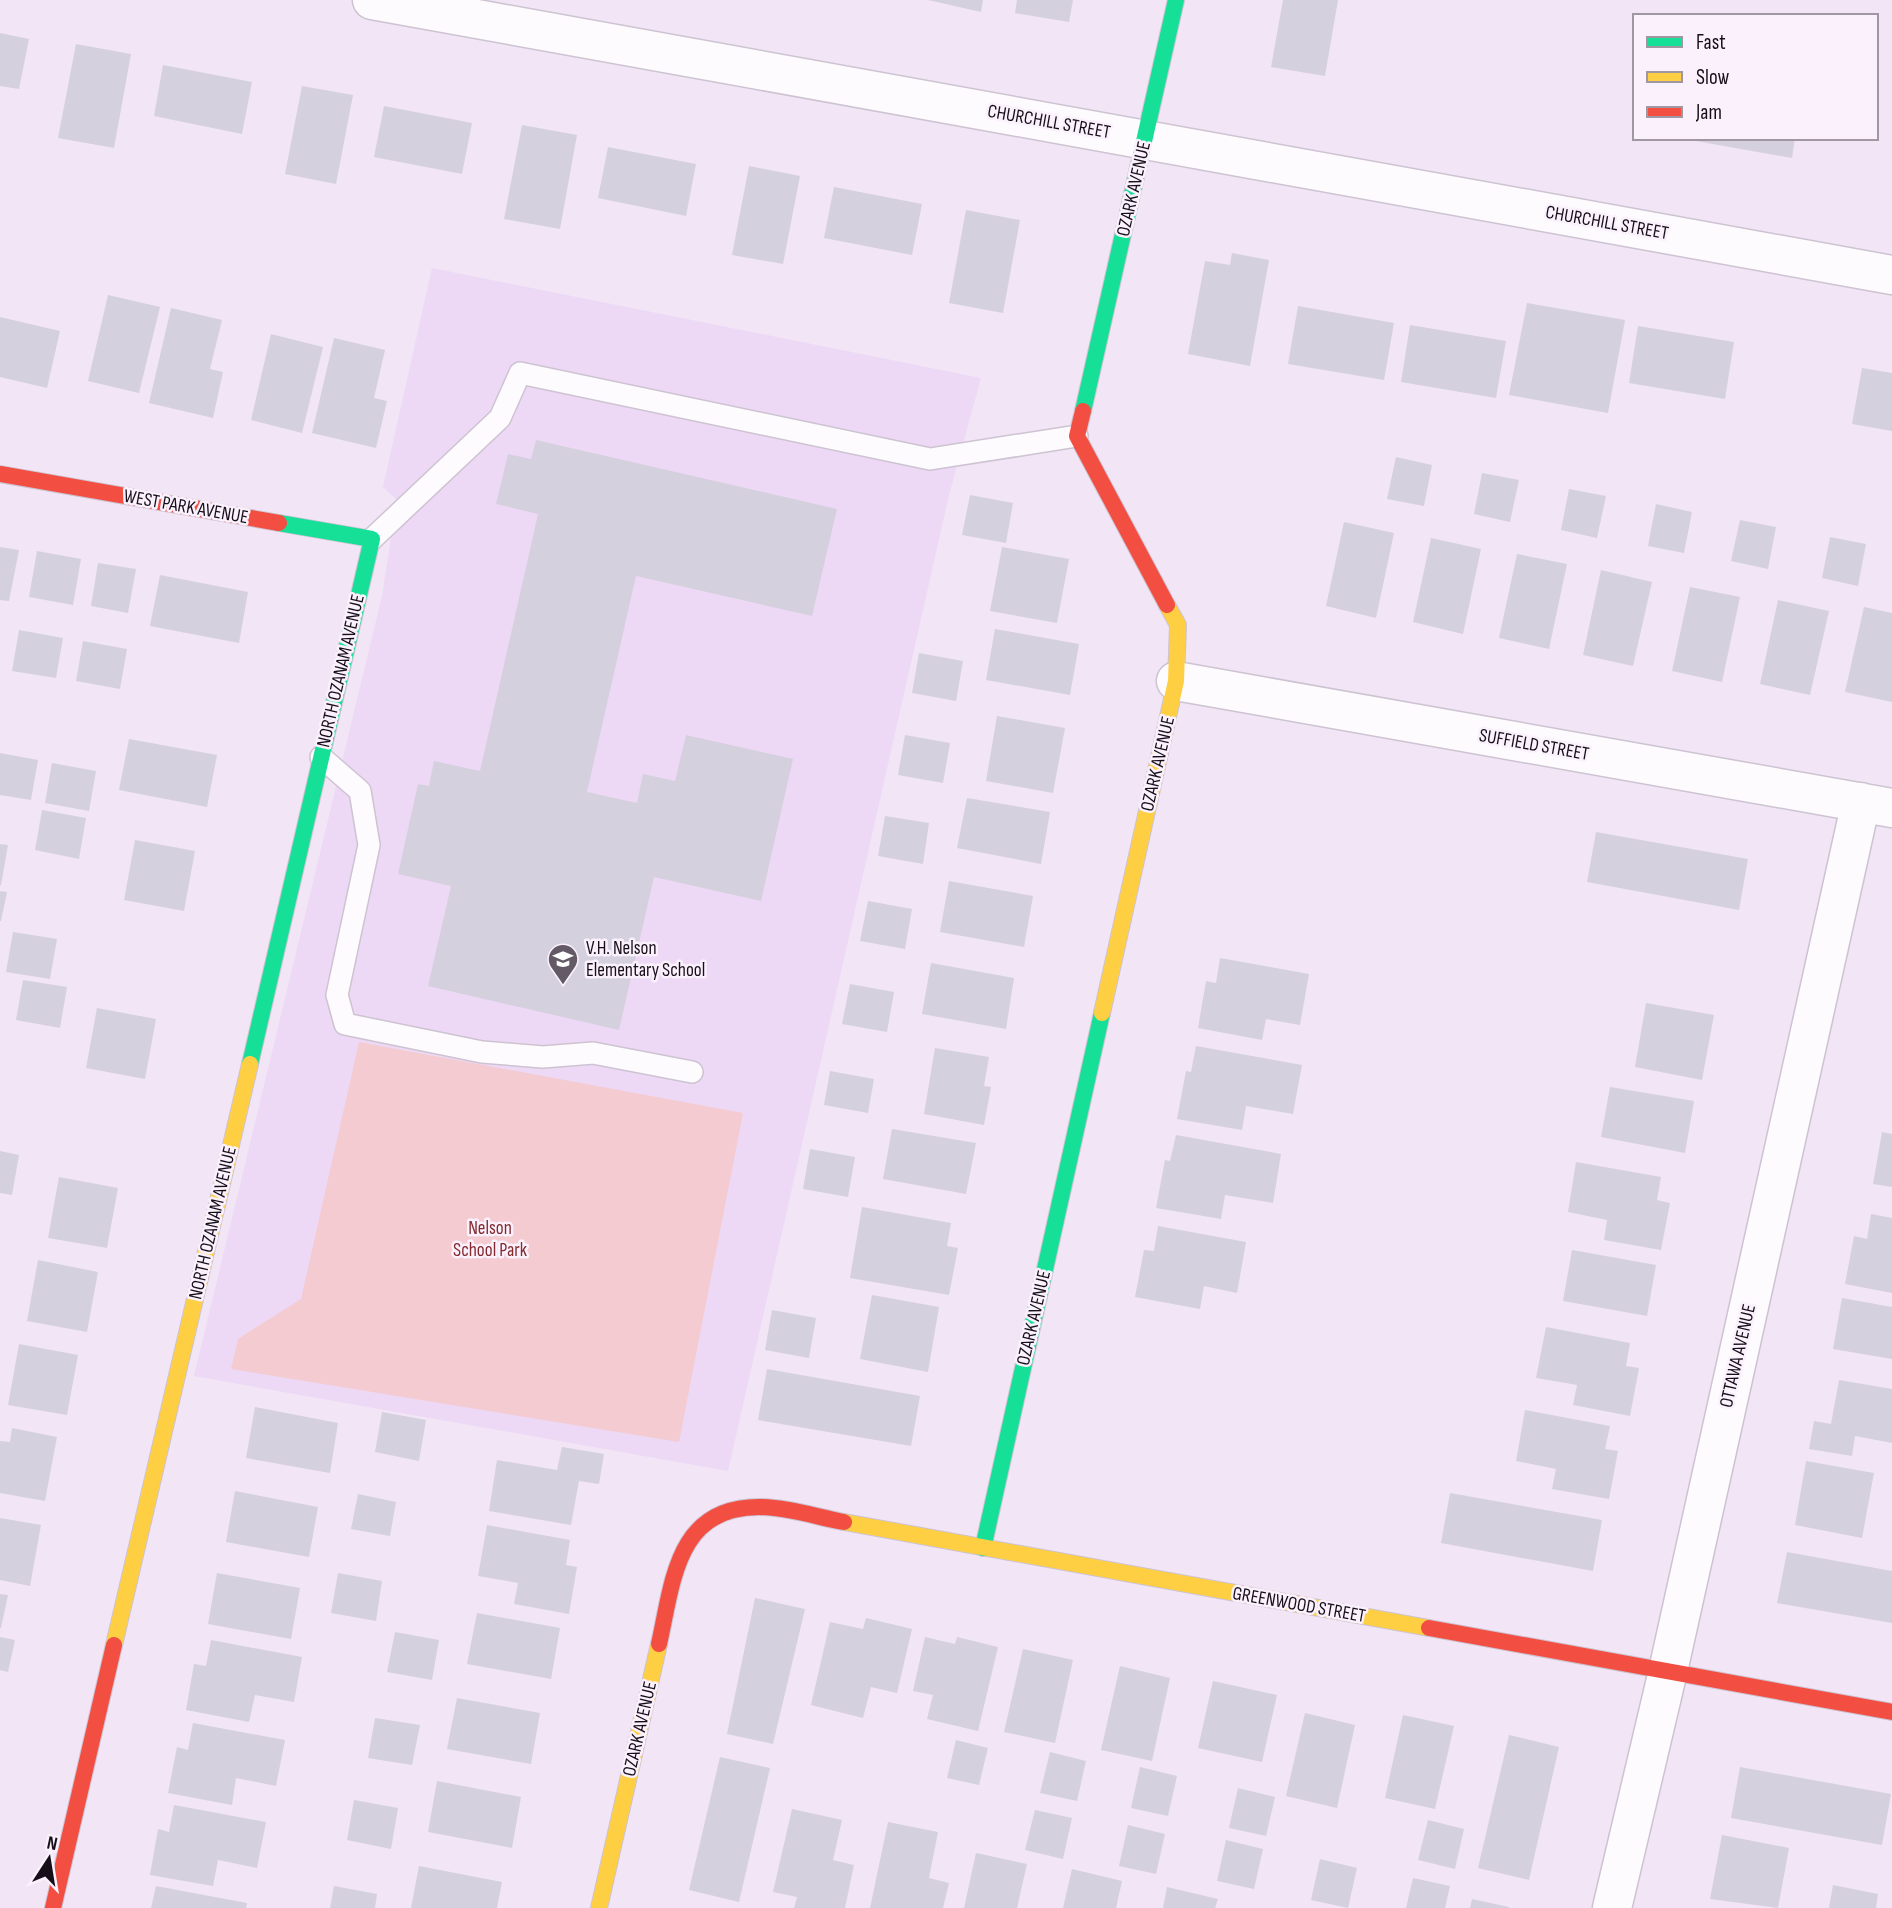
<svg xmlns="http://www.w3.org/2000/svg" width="1892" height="1908" font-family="'Sofia Sans Condensed',sans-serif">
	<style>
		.built { fill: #edd9f5 }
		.green { fill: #f3cbd1 }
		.building { fill: #d5d0de }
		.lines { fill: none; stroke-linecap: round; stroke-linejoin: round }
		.lane-casing { stroke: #cdc3d1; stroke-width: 24 }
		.street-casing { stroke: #cdc3d1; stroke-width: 41 }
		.fast-casing { stroke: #cdc3d1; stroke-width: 18 }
		.slow-casing { stroke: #cdc3d1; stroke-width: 18 }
		.jam-casing { stroke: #cdc3d1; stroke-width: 18 }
		.lane { stroke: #fdfbfe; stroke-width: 21 }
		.street { stroke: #fdfbfe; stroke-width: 38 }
		.fast { stroke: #16e098; stroke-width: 16 }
		.slow { stroke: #ffcf43; stroke-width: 16 }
		.jam { stroke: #f24e42; stroke-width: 16 }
		.labels { text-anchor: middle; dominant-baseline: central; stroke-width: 5; stroke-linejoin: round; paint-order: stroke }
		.street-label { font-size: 19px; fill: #160f19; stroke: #faf1fd }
		.poi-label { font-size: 19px; fill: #160f19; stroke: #faf1fd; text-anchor: start }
		.park-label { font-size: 19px; fill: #832b2e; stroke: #faf1fd }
	</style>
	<rect width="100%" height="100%" fill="#f1e5f6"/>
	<path class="built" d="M432 268 981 378 949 495 728 1471 194 1376 382 596 397 500 383 487Z"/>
	<path class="green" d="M359 1042 743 1113 679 1442 231 1369 238 1339 301 1299Z"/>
	<path class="building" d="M928 0H983L981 12Z
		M1017 0H1073L1069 22 1015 13Z
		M1283 0H1338L1325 76 1271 67Z
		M0 33 29 39 19 89 0 86Z
		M76 44 131 54 114 148 58 138Z
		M163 65 252 82 242 134 154 116Z
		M302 86 353 95 336 184 285 174Z
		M384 106 472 123 462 174 374 157Z
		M522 125 577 135 560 229 504 219Z
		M1696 138H1795L1792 158 1696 141Z
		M608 147 696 164 686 216 598 198Z
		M749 166 800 176 783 264 732 255Z
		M834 187 922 204 912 255 824 238Z
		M966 210 1020 220 1003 313 949 303Z
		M1232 253 1269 260 1250 366 1188 354 1205 261 1230 265Z
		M108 295 160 307 139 393 88 381Z
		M1527 303 1625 320 1608 413 1509 395Z
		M1298 306 1394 323 1384 380 1288 364Z
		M171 308 222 320 210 369 223 372 213 418 149 403Z
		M0 317 60 331 47 388 0 377Z
		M1410 325 1506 341 1496 398 1401 382Z
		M1638 326 1734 342 1725 399 1629 383Z
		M271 334 323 347 302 433 251 420Z
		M334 338 385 350 374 398 387 401 376 448 312 433Z
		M1862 368 1892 373V431L1852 424Z
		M536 440 837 509 812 616 636 576 587 792 637 803 643 774 675 781 686 735 793 759 761 901 654 877 619 1030 428 986 451 886 398 874 418 784 429 786 434 761 480 771 538 514 496 504 508 454 531 459Z
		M1396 457 1432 465 1424 506 1387 499Z
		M1482 473 1519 480 1510 522 1474 514Z
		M1569 489 1606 496 1597 538 1561 530Z
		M970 495 1013 503 1006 543 962 535Z
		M1656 504 1692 512 1684 553 1648 546Z
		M1740 520 1776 527 1768 569 1731 561Z
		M1344 522 1394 533 1376 618 1326 606Z
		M1830 537 1866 544 1858 586 1822 578Z
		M1431 538 1481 549 1463 634 1413 622Z
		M0 547 19 550 9 601 0 600Z
		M1002 547 1069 559 1057 623 990 611Z
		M37 551 81 559 73 605 29 597Z
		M1517 554 1567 564 1549 649 1499 638Z
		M98 563 136 569 128 613 91 606Z
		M1601 570 1652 582 1633 666 1583 655Z
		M160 575 248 592 239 643 150 626Z
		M1690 587 1740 597 1722 682 1672 671Z
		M1778 600 1829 611 1810 695 1760 684Z
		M1864 607 1892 613V702L1845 692Z
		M995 629 1079 644 1070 695 986 680Z
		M19 630 63 638 56 678 12 671Z
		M83 641 127 649 120 689 76 681Z
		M919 653 963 661 956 701 912 693Z
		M997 716 1065 728 1053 793 986 781Z
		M905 735 950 743 943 783 898 775Z
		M129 739 217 755 207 807 119 790Z
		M0 753 38 760 31 800 0 795Z
		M52 763 96 771 89 811 45 803Z
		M967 798 1050 812 1041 864 957 848Z
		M42 810 86 818 79 859 35 850Z
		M885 816 929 823 923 864 878 856Z
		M1596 832 1748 859 1739 910 1587 882Z
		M135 840 195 851 184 911 124 900Z
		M0 844 8 845 1 885H0Z
		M949 881 1033 896 1024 947 940 932Z
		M0 891 7 892 1 921H0Z
		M868 901 912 909 905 949 860 941Z
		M13 932 57 939 50 979 6 972Z
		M1220 958 1309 974 1300 1025 1266 1019 1262 1040 1198 1028 1206 981 1216 983Z
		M931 963 1014 978 1006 1029 922 1014Z
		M23 980 67 987 60 1028 16 1020Z
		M850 984 894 992 887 1032 842 1024Z
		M1646 1003 1714 1015 1702 1080 1635 1067Z
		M97 1008 156 1019 145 1079 86 1068Z
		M1196 1046 1302 1065 1293 1114 1246 1106 1242 1130 1177 1119 1186 1071 1191 1072Z
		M935 1048 989 1057 984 1086 991 1087 984 1125 924 1114Z
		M830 1071 874 1079 868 1113 824 1105Z
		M1610 1087 1694 1101 1685 1153 1601 1137Z
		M892 1129 976 1143 966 1194 883 1179Z
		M1882 1132 1892 1134V1187L1873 1184Z
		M1176 1135 1281 1154 1273 1203 1225 1195 1221 1219 1156 1208 1165 1160 1170 1161Z
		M810 1149 855 1157 848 1197 803 1189Z
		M0 1151 19 1155 12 1195 0 1193Z
		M1576 1162 1661 1177 1657 1200 1670 1203 1661 1250 1604 1240 1607 1220 1568 1212Z
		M59 1177 118 1188 107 1248 48 1238Z
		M862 1207 951 1223 947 1246 958 1248 949 1295 850 1278Z
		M1871 1214 1892 1218V1293L1845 1284 1854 1236 1867 1239Z
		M1158 1226 1246 1242 1237 1293 1204 1286 1200 1309 1135 1297 1144 1250 1154 1251Z
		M1572 1250 1656 1265 1647 1316 1563 1301Z
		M38 1260 98 1272 87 1332 27 1321Z
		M872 1295 939 1307 928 1372 860 1359Z
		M1842 1298 1892 1307V1359L1833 1349Z
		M772 1310 816 1318 809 1358 765 1350Z
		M1546 1327 1630 1343 1626 1366 1639 1368 1630 1416 1573 1405 1577 1385 1536 1378Z
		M19 1344 78 1355 67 1415 8 1405Z
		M767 1369 920 1396 911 1446 758 1420Z
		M1839 1380 1892 1389V1443L1855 1436 1852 1456 1809 1449 1814 1421 1831 1424Z
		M255 1407 338 1423 330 1473 246 1458Z
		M1525 1410 1610 1426 1605 1449 1618 1451 1609 1499 1552 1489 1556 1469 1516 1461Z
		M382 1412 426 1420 419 1461 375 1452Z
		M12 1428 57 1437 45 1501 0 1493V1441L10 1442Z
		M562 1447 604 1454 599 1484 579 1481 571 1525 489 1511 497 1460 557 1470Z
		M1806 1461 1874 1473 1862 1538 1795 1525Z
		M235 1491 318 1507 309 1557 226 1542Z
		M1450 1493 1602 1520 1593 1571 1441 1543Z
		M358 1494 396 1502 390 1536 351 1529Z
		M0 1518 41 1525 30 1586 0 1580Z
		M487 1525 570 1540 566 1565 577 1567 569 1614 514 1604 518 1583 478 1576Z
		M1787 1552 1892 1571V1623L1777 1603Z
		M217 1573 300 1588 291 1639 208 1624Z
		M338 1573 382 1581 376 1621 331 1613Z
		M0 1594 8 1595 1 1628H0Z
		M755 1598 805 1609 773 1744 727 1734Z
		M477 1613 560 1628 551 1679 467 1664Z
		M866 1618 912 1629 897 1693 871 1687 863 1718 811 1705 830 1622 863 1629Z
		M395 1632 439 1640 432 1680 387 1672Z
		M0 1637 15 1640 8 1672 0 1670Z
		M925 1637 955 1644 957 1637 998 1647 978 1731 927 1719 933 1695 913 1691Z
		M211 1640 302 1657 294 1702 255 1695 249 1722 186 1710 194 1664 206 1666Z
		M1023 1649 1073 1660 1055 1743 1004 1732Z
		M1120 1666 1170 1678 1152 1761 1101 1750Z
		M1213 1681 1277 1695 1262 1762 1198 1748Z
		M457 1698 540 1713 531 1764 447 1749Z
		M1305 1713 1355 1725 1337 1808 1286 1796Z
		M1403 1715 1454 1726 1435 1809 1385 1798Z
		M375 1718 420 1725 412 1765 368 1758Z
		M193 1723 285 1740 276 1786 236 1778 232 1805 168 1793 177 1747 188 1750Z
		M1509 1735 1559 1747 1529 1880 1478 1868Z
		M956 1740 988 1748 979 1785 947 1778Z
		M1050 1752 1086 1761 1077 1801 1040 1793Z
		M720 1757 770 1768 739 1902 689 1890Z
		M1140 1767 1177 1776 1168 1816 1131 1808Z
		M1740 1767 1891 1794 1882 1845 1731 1818Z
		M437 1781 521 1797 512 1848 428 1832Z
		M1238 1788 1275 1797 1266 1836 1229 1828Z
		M354 1800 398 1808 391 1849 347 1840Z
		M174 1805 266 1822 257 1868 218 1860 213 1886 150 1875 158 1829 169 1832Z
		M792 1809 842 1820 833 1860 854 1865 845 1908H794L797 1897 773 1892Z
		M1035 1810 1072 1818 1063 1859 1025 1850Z
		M1428 1820 1464 1829 1455 1869 1418 1860Z
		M888 1822 938 1832 929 1878 949 1883 943 1908H870Z
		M1128 1825 1165 1834 1156 1874 1119 1866Z
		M1722 1835 1789 1848 1778 1908 1710 1899Z
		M1226 1840 1263 1849 1254 1889 1217 1881Z
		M976 1853 1027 1864 1017 1908H964Z
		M1320 1859 1357 1868 1348 1908 1311 1900Z
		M419 1866 502 1882 497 1908H411Z
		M1072 1869 1122 1881 1116 1908H1063Z
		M1413 1878 1450 1886 1445 1908H1406Z
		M1833 1885 1878 1894 1876 1908H1829Z
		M156 1886 247 1903 246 1908H151Z
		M334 1886 377 1894 375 1908H330Z
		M1167 1887 1218 1899 1215 1908H1163Z
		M1472 1899 1509 1907V1908H1470Z"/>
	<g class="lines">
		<g class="lane-casing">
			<path id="lane" d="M372 539 500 418 520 373 930 459 1077 436
				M321 757 360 791 369 845 337 995 345 1024 482 1052 543 1057 593 1053 692 1072"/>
		</g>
		<g class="street-casing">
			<path id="street" d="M372 0 1892 275
				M1176 681 1892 808
				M1612 1908 1668 1671 1861 802"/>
		</g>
		<g class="fast-casing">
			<path id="fast" d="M1083 411 1176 0
				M250 1064 372 539 279 523
				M983 1548 1102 1013"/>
		</g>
		<g class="slow-casing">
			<path id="slow" d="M1102 1013 1176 681 1178 625 1167 605
				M844 1522 1429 1628
				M114 1645 250 1064
				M599 1908 659 1644"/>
		</g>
		<g class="jam-casing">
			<path id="jam" d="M1083 411 1077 436 1167 605
				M0 474 279 523
				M1429 1628 1892 1712
				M659 1644C673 1582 676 1507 759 1507 786 1507 817 1517 844 1522
				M53 1908 114 1645"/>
		</g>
		<use href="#lane" class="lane"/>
		<use href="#street" class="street"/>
		<use href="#fast" class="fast"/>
		<use href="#slow" class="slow"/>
		<use href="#jam" class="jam"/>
	</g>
	<defs>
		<g id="school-pin" transform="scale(1.575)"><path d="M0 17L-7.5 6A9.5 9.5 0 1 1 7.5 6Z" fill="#635a66" stroke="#faf1fd"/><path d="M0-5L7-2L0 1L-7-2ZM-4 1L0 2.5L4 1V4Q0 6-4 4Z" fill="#fff"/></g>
	</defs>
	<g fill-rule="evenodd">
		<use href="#school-pin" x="563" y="959"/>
	</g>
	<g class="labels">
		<g class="street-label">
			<text transform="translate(1049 122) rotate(10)">CHURCHILL STREET</text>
			<text transform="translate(1134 189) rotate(-77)">OZARK AVENUE</text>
			<text transform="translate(1607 223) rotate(10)">CHURCHILL STREET</text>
			<text transform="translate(186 507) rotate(10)">WEST PARK AVENUE</text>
			<text transform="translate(341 671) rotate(-77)">NORTH OZANAM AVENUE</text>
			<text transform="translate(1534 745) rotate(10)">SUFFIELD STREET</text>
			<text transform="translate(1158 764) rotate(-77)">OZARK AVENUE</text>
			<text transform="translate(213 1223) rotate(-77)">NORTH OZANAM AVENUE</text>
			<text transform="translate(1034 1318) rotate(-77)">OZARK AVENUE</text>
			<text transform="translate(1738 1356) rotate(-77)">OTTAWA AVENUE</text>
			<text transform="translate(1299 1605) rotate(10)">GREENWOOD STREET</text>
			<text transform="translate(640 1729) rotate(-77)">OZARK AVENUE</text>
		</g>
		<g class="poi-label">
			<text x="586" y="948">V.H. Nelson<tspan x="586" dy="22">Elementary School</tspan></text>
		</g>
		<g class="park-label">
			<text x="490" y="1228">Nelson<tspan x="490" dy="22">School Park</tspan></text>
		</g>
	</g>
	<rect x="1633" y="14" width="245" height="126" fill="#faf1fd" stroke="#9f97a2" stroke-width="2"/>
	<rect x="1647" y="37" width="35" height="10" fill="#16e098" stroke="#9f97a2" stroke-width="2"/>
	<text x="1696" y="49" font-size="21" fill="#160f19">Fast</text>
	<rect x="1647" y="72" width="35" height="10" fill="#ffcf43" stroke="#9f97a2" stroke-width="2"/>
	<text x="1696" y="84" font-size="21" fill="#160f19">Slow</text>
	<rect x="1647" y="107" width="35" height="10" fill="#f24e42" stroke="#9f97a2" stroke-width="2"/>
	<text x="1696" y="119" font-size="21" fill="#160f19">Jam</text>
	<g transform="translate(49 1859) rotate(12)" stroke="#faf1fd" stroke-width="5" paint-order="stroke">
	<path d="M0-5L12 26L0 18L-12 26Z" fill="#160f19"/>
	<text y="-10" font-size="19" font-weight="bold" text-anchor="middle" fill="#160f19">N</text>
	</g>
</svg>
